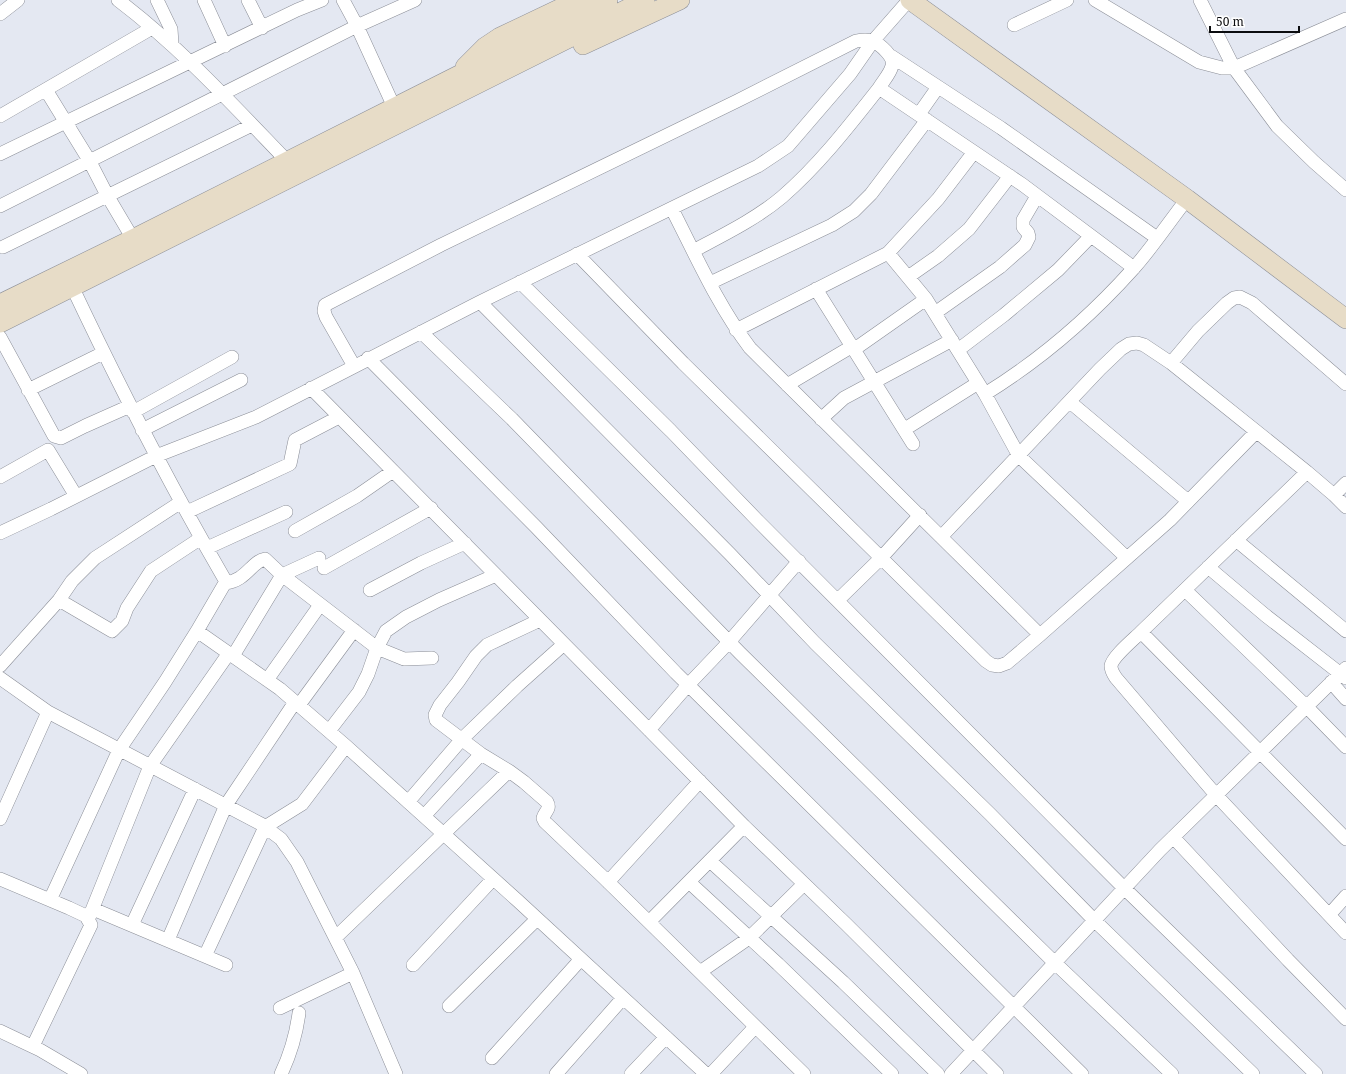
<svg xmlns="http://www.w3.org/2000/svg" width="1346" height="1074" font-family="'Noto Serif',serif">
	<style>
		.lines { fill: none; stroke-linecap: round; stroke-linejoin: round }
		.street-casing { stroke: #8b8e97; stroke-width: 14 }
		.secondary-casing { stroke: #8b8e97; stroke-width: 20 }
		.street { stroke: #fff; stroke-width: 13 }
		.secondary { stroke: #e7dcc7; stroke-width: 19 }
	</style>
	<rect width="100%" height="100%" fill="#e4e8f2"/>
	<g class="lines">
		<g class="street-casing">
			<path id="street" d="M118 0C180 47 233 105 287 161L291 167
				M157 0 171 29 172 44
				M204 0 225 46
				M248 0 262 28
				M343 0 357 26 394 107
				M1095 0 1199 62 1222 68H1234L1346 19
				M1200 0 1234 68 1277 126 1314 162 1346 190
				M0 14 18 0
				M1014 25 1067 0
				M891 56 1001 128 1157 238
				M46 90 89 160 107 195 133 239
				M919 114 938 87
				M0 116 152 28
				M974 152 938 199 888 253 926 299 985 394
				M0 154 297 10 322 0
				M0 206 357 26 415 0
				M672 209C696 256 718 306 750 348L1040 635
				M3 247 252 125
				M693 251C723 235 756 219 782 197 819 165 849 126 879 88
				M577 254 683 363 986 661 992 665 999 666 1007 663 1040 635 1170 520 1256 432
				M908 277 938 256 969 229 1010 176
				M520 282 671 431 757 520 1124 888 1316 1074
				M710 283 832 225 854 211 871 194 927 120
				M816 289 913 444
				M480 302 730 554 815 643 990 814 1094 920 1253 1074
				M935 313 1000 267 1025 245 1029 237 1028 233 1023 227V220L1037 196
				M736 330 888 253
				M421 332 512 419 740 653 1055 963 1172 1074
				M0 337 54 436 61 438 85 426 130 406
				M958 350 1004 315 1058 270 1091 236
				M368 358 536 527 676 673 1082 1074
				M1171 363 1198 331 1227 303 1234 298 1240 297 1252 303 1346 384
				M354 366 326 317 324 311 325 305 441 245 737 101 856 41C861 40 867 39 872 41 880 44 895 57 892 66 890 74 883 81 879 88L1023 185 1134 268
				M787 385 851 347 859 346 926 299
				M311 388 744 826 846 924 997 1074
				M28 390 103 353
				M1070 402 1188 501
				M133 412 232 357
				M821 419 844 398 952 340
				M905 429 978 383
				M142 430 241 380
				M1307 472 1141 632C1134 639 1112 657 1111 666 1111 671 1114 675 1116 678L1216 795 1346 933
				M0 477 48 450 76 496
				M1334 495 1346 507
				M187 512 290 464 295 440 339 417
				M295 531 357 496 393 471
				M0 533 51 509 156 456 256 417 480 302 758 166 788 146 850 74 873 41 909 0
				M941 537 1100 369 1121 349 1129 344 1137 343 1144 345 1171 363 1307 472 1334 495 1346 483
				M1236 540 1346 631
				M207 548 286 512
				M1127 558 1019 456 985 394C1040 360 1090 317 1133 269 1152 248 1169 222 1187 199
				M1208 567 1265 615 1346 678
				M324 568 431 508
				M225 583C246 581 251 562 265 559L282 575 377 648 404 659 432 658
				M370 590 421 563 465 543
				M1185 590 1306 706 1346 747
				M59 600 112 631 122 621 127 608 151 571 201 538
				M838 600 881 558 920 515
				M197 631 280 689 346 746 517 900 706 1074
				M1141 632 1346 839
				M233 656 282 575 319 558
				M0 666 59 600 72 581 95 558 181 502
				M0 678 48 712 261 824 281 839 297 862 353 973 396 1074
				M267 680 320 605
				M1331 682 1346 699
				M299 705 354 630
				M649 730 688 685 729 642 799 561
				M329 731 359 692 368 674 377 648 386 631 406 617 439 600 496 575
				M509 771 481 754 436 720 435 715 440 705 458 682 476 656 487 645 540 620
				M408 802 462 739 517 686 564 644
				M424 816 481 754
				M0 819 48 712
				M1173 837 1288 960 1346 1019
				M710 861 843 982 938 1074
				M0 879 69 908 86 916 91 925 33 1046
				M608 882 700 781
				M689 882 778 964 892 1074
				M50 900 119 750 165 682 197 631 225 583V580C168 482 117 382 69 280
				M93 909 226 965
				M1329 915 1346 896
				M88 920 150 766 229 653
				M649 922 744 826
				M132 925 195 789
				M336 937 509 771 524 782 547 802C551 809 545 811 543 818L545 822 603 877 804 1074
				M168 940 226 805 295 702
				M205 956 265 827 302 804 346 746
				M413 965 493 879
				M700 972 749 938 804 884
				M449 1006 537 919
				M280 1008 353 973
				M0 1031 40 1050 81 1074
				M492 1058 581 959
				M281 1074C291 1053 296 1036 299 1013
				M556 1074 623 998
				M631 1074 666 1037
				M711 1074 755 1027
				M951 1074 1160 850 1346 668"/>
		</g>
		<g class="secondary-casing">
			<path id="secondary" d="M910 0 1187 199 1346 319
				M583 45 680 0
				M465 67 485 47 500 37 578 0
				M0 304 133 239 608 0
				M0 323 645 0"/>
		</g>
		<use href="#street" class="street"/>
		<use href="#secondary" class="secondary"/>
	</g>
	<path d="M1210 26v6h89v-6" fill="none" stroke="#0b0c0f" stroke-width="2"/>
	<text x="1216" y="26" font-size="12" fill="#0b0c0f" stroke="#ffffff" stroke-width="3" paint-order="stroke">50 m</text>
</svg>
